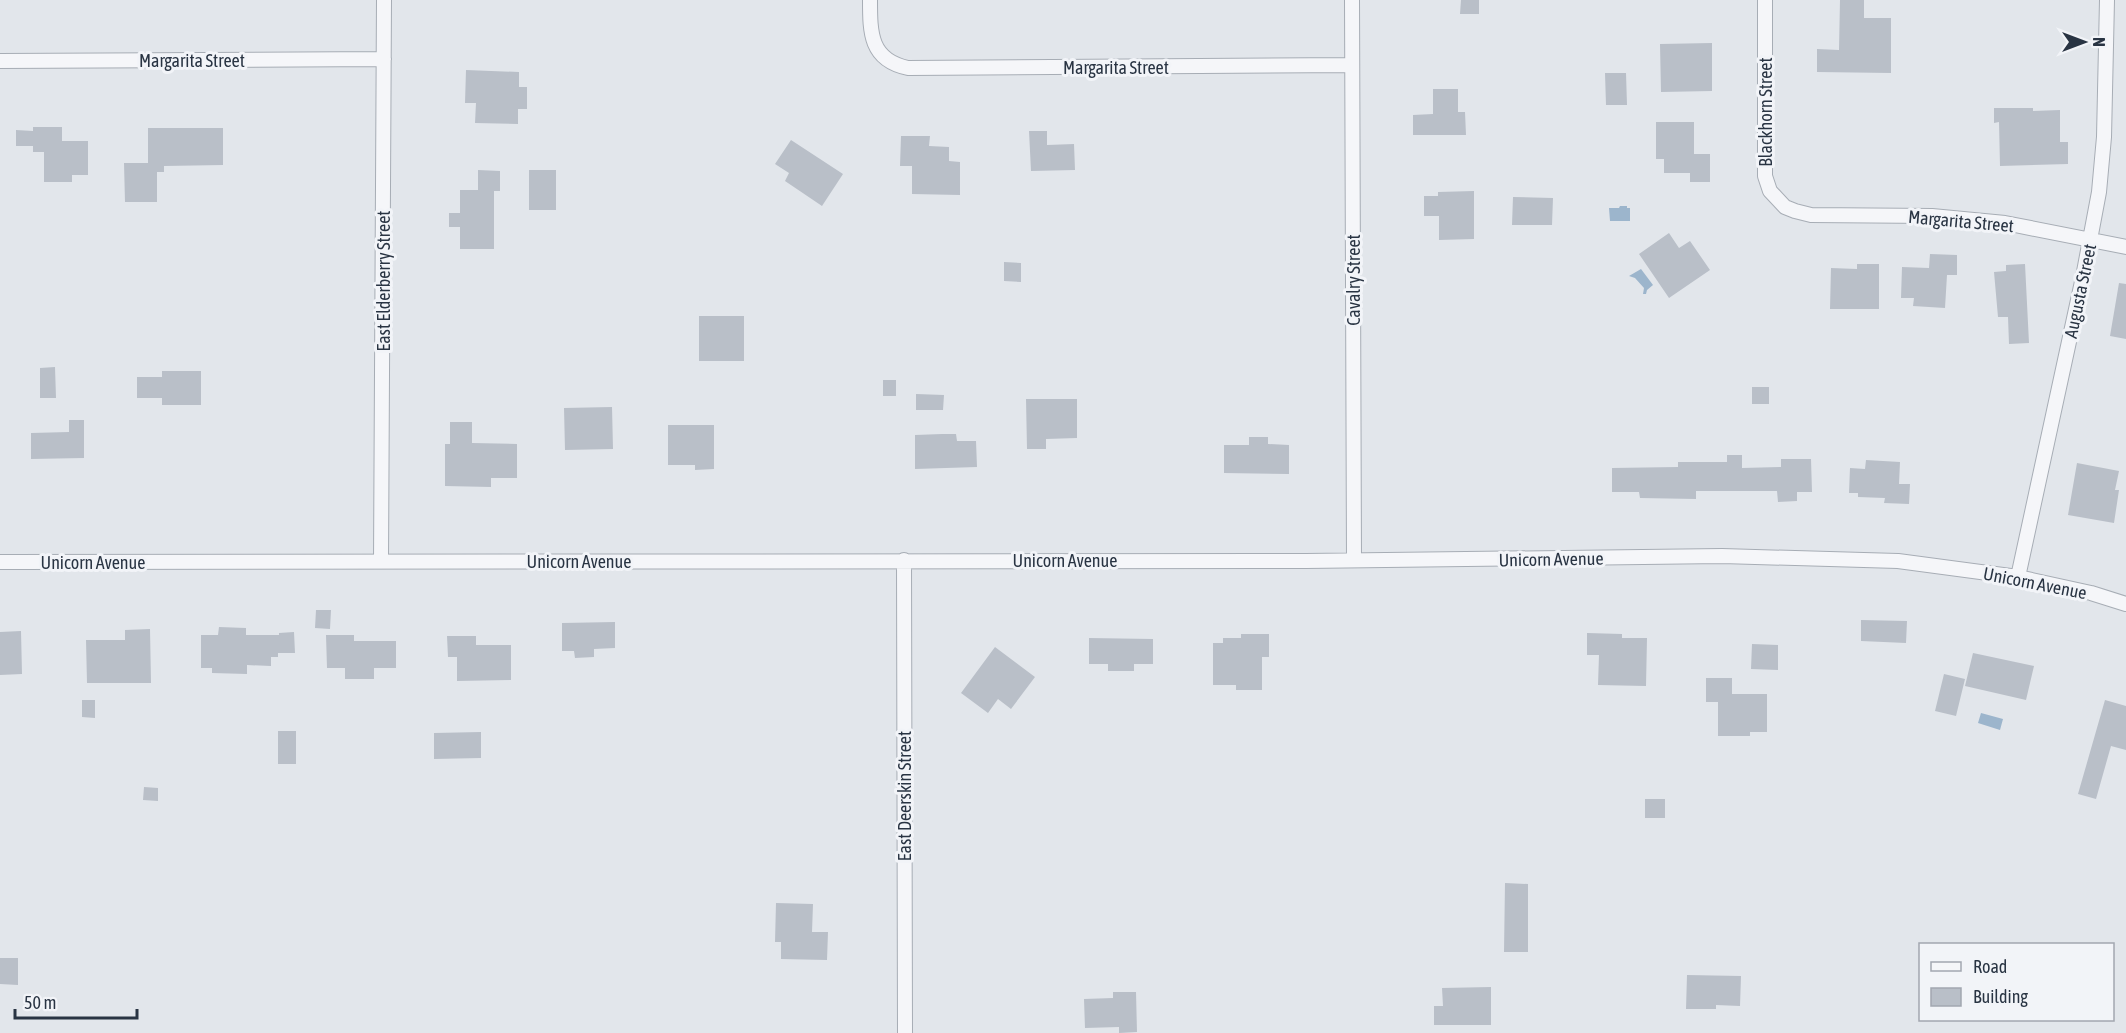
<svg xmlns="http://www.w3.org/2000/svg" width="2126" height="1033" font-family="'Asap Condensed',sans-serif">
	<style>
		.water { fill: #9cb5cc }
		.building { fill: #b9bfc8 }
		.lines { fill: none; stroke-linecap: round; stroke-linejoin: round }
		.minor-casing { stroke: #a7adb5; stroke-width: 16 }
		.minor { stroke: #f5f6f9; stroke-width: 14 }
		.labels { text-anchor: middle; dominant-baseline: central; stroke-width: 6; stroke-linejoin: round; paint-order: stroke }
		.street-label { font-size: 18px; fill: #293443; stroke: #f2f4f8 }
	</style>
	<rect width="100%" height="100%" fill="#e2e6eb"/>
	<path class="water" d="M1620 206H1627V208H1630V221H1610L1609 208H1619Z
		M1641 269 1653 285 1647 290 1646 294H1643L1644 288 1635 278 1629 276Z
		M1981 713 2003 719 2000 730 1978 723Z"/>
	<path class="building" d="M1461 0H1479V14H1460Z
		M1840 0H1864V18H1891V73L1817 72V49L1839 50Z
		M1712 43V91L1661 92 1660 44Z
		M466 70 519 72V87H527V109H518V124L475 123 476 103H465Z
		M1605 73H1626L1627 105H1606Z
		M1433 89H1458V112H1465L1466 135H1413V115L1433 114Z
		M1994 108H2033V111L2060 110V142H2068V164L2000 166 1999 122 1994 123Z
		M1656 122H1694V154H1710V182H1690V173H1664V159H1656Z
		M33 127H62V141H88V175H72V182H44V152H33V146H16V130L33 131Z
		M148 128H223V165L164 166V172H157V202H125L124 163H148Z
		M1029 131H1047V145L1074 144 1075 170 1031 171Z
		M901 136H930L929 146 949 147V161L960 162V195L912 194V166H900Z
		M791 140 843 174 822 206 785 181 789 173 775 164Z
		M478 170 500 171V191H494V249H460V227H449V213H460V190H478Z
		M529 170H556V210H529Z
		M1474 191V239L1439 240V216H1424V196H1438V192Z
		M1513 197 1553 198 1552 225H1512Z
		M1669 233 1679 248 1690 241 1710 270 1669 298 1639 254Z
		M1930 254 1957 255V275H1947L1945 308 1913 306 1914 298H1901L1902 267 1929 268Z
		M1004 262 1021 263V282L1004 281Z
		M1857 264H1879V309H1830L1831 268 1857 269Z
		M2025 264 2029 343 2009 344 2008 317H1998L1994 272 2006 271V265Z
		M2119 283 2126 284V339L2110 336Z
		M699 316H744V361H699Z
		M55 367 56 398H40V368Z
		M162 371H201V405H162V398H137V377H162Z
		M883 380H896V396H883Z
		M1752 387H1769V404H1752Z
		M916 394 944 395 943 410H916Z
		M1026 399H1077V438L1046 439V449H1027Z
		M612 407 613 449 565 450 564 408Z
		M69 420H84V458L31 459V433L69 432Z
		M450 422H472V443L517 444V478H491V487L445 486V444H450Z
		M668 425H714V469L695 470V465H668Z
		M942 434H956L957 441H976L977 467 915 469V435Z
		M1249 437H1268V444L1289 445V474L1224 473V445H1249Z
		M1727 455H1742V468L1781 467V459H1811L1812 492H1797V501L1778 502 1777 491H1696V499L1640 498 1639 492H1612V468L1678 467V462H1727Z
		M1866 460 1900 462 1899 484H1910L1909 504 1884 503 1885 498 1858 497V493H1849L1850 468 1865 469Z
		M2077 463 2119 471 2115 490H2119L2114 523 2068 515Z
		M316 610H331L330 629 315 628Z
		M1861 620 1907 621 1906 643 1861 641Z
		M615 622V648L594 649V657L575 658 574 651H562V623Z
		M219 627 246 628V635H279V633L294 632 295 653H278V657H271V666L247 665V674L212 673V668H201V635H218Z
		M150 629 151 683H87L86 640H125V630Z
		M21 631 22 674 0 675V632Z
		M1587 633 1622 634V638H1647L1646 686 1598 685 1599 655H1587Z
		M1241 634H1269V657H1262V690H1236V685H1213V643H1223V638H1241Z
		M326 635H354V641H396V668H374V679H345V668H327Z
		M447 636H476V645H511V680L457 681V657H448Z
		M1089 638 1153 639V664H1134V671H1108V664H1089Z
		M1752 644 1778 645V670L1751 669Z
		M995 647 1035 677 1011 709 998 699 988 713 961 693Z
		M1973 653 2034 666 2026 700 1965 686Z
		M1944 674 1965 679 1956 716 1935 711Z
		M1706 678H1732V694H1767V732H1750V736H1718V702H1706Z
		M82 700H95V718L82 717Z
		M2105 700 2126 706V750L2111 746 2096 799 2078 794Z
		M278 731H296V764H278Z
		M481 732V758L434 759V733Z
		M144 787 158 788V801L143 800Z
		M1645 799H1665V818H1645Z
		M1505 883 1528 884V952H1504Z
		M776 903 813 904 812 932H828L827 960 781 959V942H775Z
		M0 958H18V985L0 984Z
		M1687 975 1741 976 1740 1006 1716 1005V1009H1686Z
		M1491 987V1025H1434V1006H1443L1442 988Z
		M1113 992H1136L1137 1032 1119 1033V1027L1085 1028 1084 999 1113 998Z"/>
	<g class="lines">
		<g class="minor-casing">
			<path id="minor" d="M870 0C870 33 870 60 908 68L1352 65
				M1352 0 1354 559
				M1765 0V176L1770 191 1785 207 1795 211 1811 215 1932 216 2005 223 2126 247
				M0 61 384 59
				M904 560 905 1033
				M381 561 384 0
				M0 562 1306 561 1722 556 1898 561 2018 577 2091 593 2126 604
				M2018 577 2083 277 2099 192 2104 137 2107 0"/>
		</g>
		<use href="#minor" class="minor"/>
	</g>
	<g class="labels">
		<g class="street-label">
			<text x="192" y="60">Margarita Street</text>
			<text x="1116" y="67">Margarita Street</text>
			<text transform="translate(1765 112) rotate(-90)">Blackhorn Street</text>
			<text transform="translate(1961 221) rotate(5)">Margarita Street</text>
			<text transform="translate(1353 280) rotate(-90)">Cavalry Street</text>
			<text transform="translate(383 281) rotate(-90)">East Elderberry Street</text>
			<text transform="translate(2080 291) rotate(-78)">Augusta Street</text>
			<text transform="translate(1551 559) rotate(-1)">Unicorn Avenue</text>
			<text x="1065" y="560">Unicorn Avenue</text>
			<text x="579" y="561">Unicorn Avenue</text>
			<text x="93" y="562">Unicorn Avenue</text>
			<text transform="translate(2035 583) rotate(11)">Unicorn Avenue</text>
			<text transform="translate(904 796) rotate(-90)">East Deerskin Street</text>
		</g>
	</g>
	<rect x="1919" y="943" width="195" height="78" fill="#f2f4f8" stroke="#a2a7b0" stroke-width="1.5"/>
	<rect x="1931" y="962" width="30" height="9" fill="#f5f6f9" stroke="#a2a7b0" stroke-width="1.5"/>
	<text x="1973" y="973" font-size="18" fill="#293443">Road</text>
	<rect x="1931" y="988" width="30" height="18" fill="#b9bfc8" stroke="#a2a7b0" stroke-width="1.5"/>
	<text x="1973" y="1003" font-size="18" fill="#293443">Building</text>
	<g transform="translate(2084 42) rotate(90)" stroke="#f2f4f8" stroke-width="4.5" paint-order="stroke">
	<path d="M0-4.5L10 22L0 15L-10 22Z" fill="#293443"/>
	<text y="-9" font-size="16" font-weight="bold" text-anchor="middle" fill="#293443">N</text>
	</g>
	<path d="M15 1009v9h122v-9" fill="none" stroke="#293443" stroke-width="3"/>
	<text x="24" y="1009" font-size="18" fill="#293443" stroke="#f2f4f8" stroke-width="4.5" paint-order="stroke">50 m</text>
</svg>
